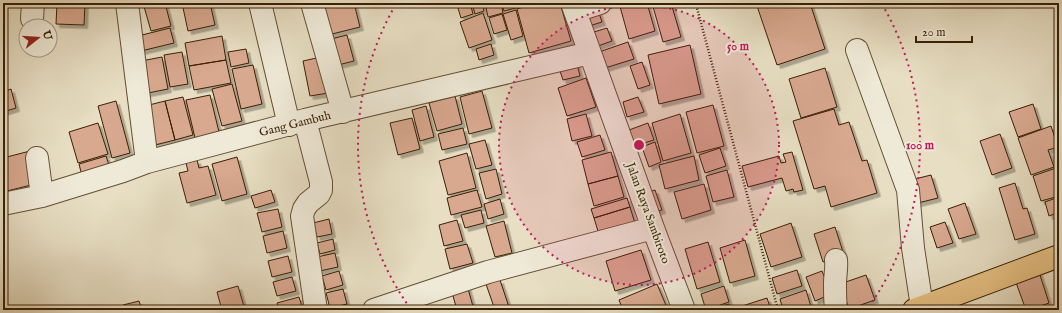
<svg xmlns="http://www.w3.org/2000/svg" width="1062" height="313" font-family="'IM FELL English',serif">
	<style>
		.building { fill: #d8a88f; stroke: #3a1f04; filter: url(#shadow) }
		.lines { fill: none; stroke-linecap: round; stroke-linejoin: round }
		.minor-casing { stroke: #654f34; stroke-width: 24 }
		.major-casing { stroke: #3a1f04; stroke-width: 24 }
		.path { stroke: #3a1f04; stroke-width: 2.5; stroke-dasharray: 1 2; stroke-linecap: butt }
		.minor { stroke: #efead8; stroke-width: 22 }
		.major { stroke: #e4bf82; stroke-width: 22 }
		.ring { fill: none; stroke: #c2185b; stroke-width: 2; stroke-dasharray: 2 4 }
		.labels { text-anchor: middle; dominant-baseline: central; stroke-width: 4; stroke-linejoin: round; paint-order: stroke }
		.street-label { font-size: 12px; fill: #3a1f04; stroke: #efead8 }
		.centre { fill: #c2185b; stroke: #efead8; stroke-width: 2 }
		.ring-label { font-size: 12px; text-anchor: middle; font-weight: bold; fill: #c2185b; stroke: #efead8; stroke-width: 4; stroke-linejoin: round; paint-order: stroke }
	</style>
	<defs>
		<filter id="shadow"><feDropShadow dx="3.5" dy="3.5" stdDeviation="0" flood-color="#0004"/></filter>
	</defs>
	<rect width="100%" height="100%" fill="#e7dec3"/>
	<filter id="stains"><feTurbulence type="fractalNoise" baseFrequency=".005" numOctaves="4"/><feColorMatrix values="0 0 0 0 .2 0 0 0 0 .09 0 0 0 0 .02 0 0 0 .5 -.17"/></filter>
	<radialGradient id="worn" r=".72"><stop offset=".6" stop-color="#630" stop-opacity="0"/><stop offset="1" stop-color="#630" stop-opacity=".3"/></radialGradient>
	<path class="building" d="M57 3H85L84 25 56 24Z
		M143 3H165L171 26 151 31Z
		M182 3H210L215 25 188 31Z
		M315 3H354L360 27 324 36Z
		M466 3H470L473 14 461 18 457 5Z
		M472 3H482L484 11 475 14Z
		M485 3H501L503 13 488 17Z
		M502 3H535L504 11Z
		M537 3H560L571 41 529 53 517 9Z
		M619 3H647L655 31 629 39Z
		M652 3H671L681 37 663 42Z
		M756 3H810L825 49 777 65Z
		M516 10 523 36 511 40 503 14Z
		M598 10 602 22 589 26 585 14Z
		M483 13 492 40 469 48 460 22Z
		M502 14 507 30 494 34 489 18Z
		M170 28 174 43 141 51 138 36Z
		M607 28 612 41 598 46 594 32Z
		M347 35 354 61 334 66 327 40Z
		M222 36 226 60 189 66 185 43Z
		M628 42 634 59 605 68 599 52Z
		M491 44 494 55 479 60 476 49Z
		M690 45 701 94 659 104 648 55Z
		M246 49 249 63 231 67 228 52Z
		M182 52 188 84 170 87 164 55Z
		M162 57 168 89 143 94 136 62Z
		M321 57 328 93 310 96 303 61Z
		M226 60 231 83 194 90 189 66Z
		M576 60 580 76 563 80 558 65Z
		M642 62 650 85 638 89 630 66Z
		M253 65 262 104 241 109 232 69Z
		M825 68 837 107 801 118 789 79Z
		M586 78 596 107 567 116 558 88Z
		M232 84 242 121 222 126 212 89Z
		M11 89 16 108 3 112V92Z
		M482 91 492 128 469 134 460 97Z
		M210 95 219 132 195 138 186 100Z
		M455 96 462 124 437 131 429 103Z
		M183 97 193 135 175 140 165 101Z
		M638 97 644 112 627 117 623 102Z
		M116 101 130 153 112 158 98 106Z
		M165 101 175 140 155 145 145 106Z
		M1033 104 1041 129 1018 137 1009 112Z
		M713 105 724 146 697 153 686 112Z
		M426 106 434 137 420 141 412 110Z
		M834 109 839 125 849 122 862 161 867 160 877 193 831 207 825 186 814 189 793 121Z
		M586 114 592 136 572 141 567 119Z
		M680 114 691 153 663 161 652 123Z
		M412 118 420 149 398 155 390 123Z
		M98 123 108 154 78 163 69 132Z
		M648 123 654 140 634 146 629 130Z
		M1051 126 1058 147 1048 150 1054 167 1031 175 1018 138Z
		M463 128 467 144 442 150 438 134Z
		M1000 134 1012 168 992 175 980 141Z
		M600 135 605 150 582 157 577 142Z
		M485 140 492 165 476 169 469 144Z
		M655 142 661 162 649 167 642 147Z
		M720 148 726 166 705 173 699 155Z
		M30 151 39 183 3 192V158Z
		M611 152 618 176 588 184 582 160Z
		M792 152 803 190 794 192 793 189 786 191 782 178 748 187 742 166 779 156 781 163 786 162 783 154Z
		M467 153 476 188 448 195 439 161Z
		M106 156 110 168 82 176 79 164Z
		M694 156 699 180 665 189 659 165Z
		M237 157 247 194 222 201 212 164Z
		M197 160 199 168 208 166 216 195 187 203 179 173 188 171 186 163Z
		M1059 167V196L1041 201 1033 176Z
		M496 169 502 194 486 199 479 173Z
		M727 170 734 197 713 202 706 176Z
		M931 175 938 198 914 204 907 181Z
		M618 176 624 197 594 206 588 184Z
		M1015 183 1023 209 1027 208 1035 234 1015 240 999 188Z
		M704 184 711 210 682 219 674 192Z
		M271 190 275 202 255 208 251 196Z
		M477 190 482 207 451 215 447 198Z
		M655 190 662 210 653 213 646 193Z
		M1059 197V212L1049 216 1045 202Z
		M627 198 630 207 594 218 591 209Z
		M500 199 504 214 488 219 484 204Z
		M965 203 976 234 959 239 948 209Z
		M630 207 637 230 601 241 594 218Z
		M278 209 282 227 262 232 257 213Z
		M481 210 484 223 465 228 461 215Z
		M329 219 332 234 317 237 313 223Z
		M457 220 463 241 444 246 439 225Z
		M504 221 512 253 495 257 486 226Z
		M945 222 953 243 937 248 930 227Z
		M791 223 802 257 771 267 760 234Z
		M835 227 844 255 823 262 814 234Z
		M283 231 287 248 267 253 263 236Z
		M333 239 335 250 320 254 317 243Z
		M745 240 755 276 730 283 720 248Z
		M708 242 720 282 697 289 685 249Z
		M467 244 473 263 450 269 445 249Z
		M641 250 651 280 615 291 606 261Z
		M335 253 338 267 320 271 317 257Z
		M288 256 292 272 272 277 268 261Z
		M1038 269 1049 303 1029 310H1026L1014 277Z
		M797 270 802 286 777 294 772 278Z
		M339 271 343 285 326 290 322 276Z
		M822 271 831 294 815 301 806 277Z
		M866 275 875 300 849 309 840 284Z
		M292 277 296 291 277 296 273 282Z
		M500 280 510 310H495L486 284Z
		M657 284 668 310H623L619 300Z
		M467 285 474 310H457L451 289Z
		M238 286 245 310H222L217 292Z
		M724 286 729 302 706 310 701 294Z
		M343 289 347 304 330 308 326 293Z
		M806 290 812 310H783L780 299Z
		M299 297 303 310H279L277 303Z
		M767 298 771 310H734L733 309Z
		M139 301 142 310H124L123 305Z
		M729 304 731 310H710Z"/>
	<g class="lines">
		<g class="minor-casing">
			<path id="minor" d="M127 3 147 162
				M260 3 289 125
				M312 3 343 112
				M572 3 653 228 684 310
				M575 11 600 3
				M32 19 33 3
				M857 50 908 190 913 248 922 307
				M305 120 321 182V190L319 194 308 203 304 209 302 216 316 310
				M37 158 42 196
				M3 204 42 196 123 171 147 162 305 120 590 53
				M836 260C837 268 835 276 835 283 835 292 835 301 836 310
				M374 310 488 272 653 228"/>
		</g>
		<g class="major-casing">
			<path id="major" d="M914 310 1059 256"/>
		</g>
		<path class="path" d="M695 3 697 8 778 310"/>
		<use href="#minor" class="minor"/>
		<use href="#major" class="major"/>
	</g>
	<circle cx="639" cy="145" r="140" fill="#c2185b" fill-opacity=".12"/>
	<g class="ring">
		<circle cx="639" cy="145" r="140"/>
		<path d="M410 308A281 281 0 0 1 396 4M882 4A281 281 0 0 1 868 308"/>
	</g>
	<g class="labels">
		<g class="street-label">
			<text transform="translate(295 124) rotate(-14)">Gang Gambuh</text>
			<text transform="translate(648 213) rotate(70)">Jalan Raya Sambiroto</text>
		</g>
	</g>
	<circle cx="639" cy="145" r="6" class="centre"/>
	<g class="ring-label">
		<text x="738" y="50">50 m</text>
		<text x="920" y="149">100 m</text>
	</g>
	<rect width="1062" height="313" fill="none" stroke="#e7dec3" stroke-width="16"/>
	<rect x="4" y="4" width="1054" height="305" fill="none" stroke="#3a1f04" stroke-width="2"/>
	<rect x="8" y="8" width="1046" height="297" fill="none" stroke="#3a1f04"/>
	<g transform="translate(38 38) rotate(73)"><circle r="19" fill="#efead8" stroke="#a79983"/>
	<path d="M0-3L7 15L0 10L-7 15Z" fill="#8f2418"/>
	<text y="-6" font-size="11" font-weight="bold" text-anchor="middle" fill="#3a1f04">U</text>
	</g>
	<path d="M916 36v6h56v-6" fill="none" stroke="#3a1f04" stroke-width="2"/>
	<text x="922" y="36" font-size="12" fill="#3a1f04" stroke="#efead8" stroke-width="3" paint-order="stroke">20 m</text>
	<rect width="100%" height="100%" filter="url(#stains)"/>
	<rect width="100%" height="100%" fill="url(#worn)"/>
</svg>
